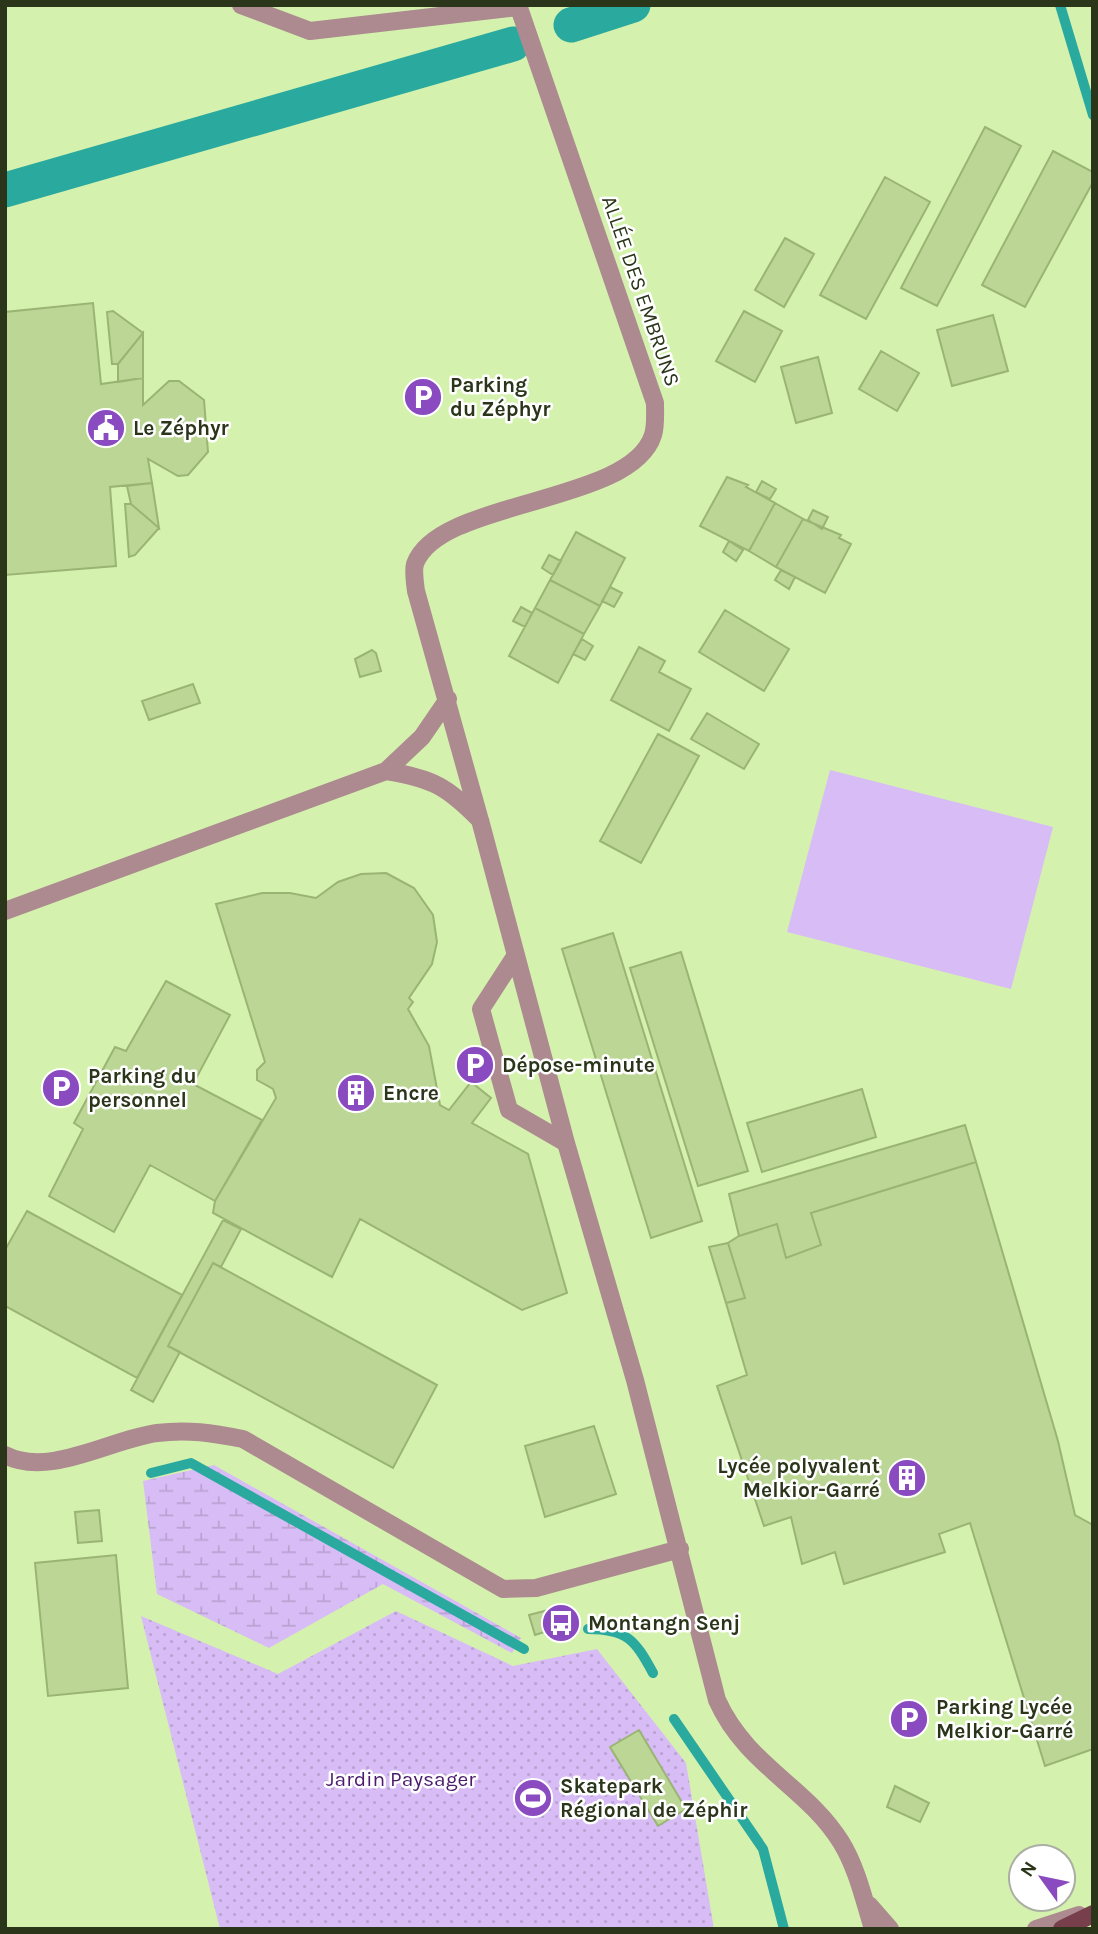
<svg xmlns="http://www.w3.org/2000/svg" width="1098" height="1934" font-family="Karla,sans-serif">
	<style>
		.green { fill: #d8bcf6 }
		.wetland { fill: url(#wetland-marsh) }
		.park { fill: url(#park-dots) }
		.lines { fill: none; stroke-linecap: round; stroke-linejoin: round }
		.stream { stroke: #2aa99f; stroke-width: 10 }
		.canal { stroke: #2aa99f; stroke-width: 35 }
		.building { fill: #bcd795; stroke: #9ab474; stroke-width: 2 }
		.minor { stroke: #ac8a90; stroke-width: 18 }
		.major { stroke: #773f4c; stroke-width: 18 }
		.labels { text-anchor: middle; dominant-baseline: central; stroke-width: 5; stroke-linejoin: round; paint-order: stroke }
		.street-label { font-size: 21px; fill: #2a351a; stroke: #fff }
		.poi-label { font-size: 21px; font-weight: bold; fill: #2a351a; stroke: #fff; text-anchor: start }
		.park-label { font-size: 21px; fill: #4b1b6e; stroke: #fff }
	</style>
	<defs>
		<pattern id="wetland-marsh" width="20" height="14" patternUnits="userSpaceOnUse" patternTransform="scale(1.75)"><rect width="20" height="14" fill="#d8bcf6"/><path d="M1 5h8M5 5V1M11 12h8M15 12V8" fill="none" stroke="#baa2d2"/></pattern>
		<pattern id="park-dots" width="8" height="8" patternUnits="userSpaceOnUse" patternTransform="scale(1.75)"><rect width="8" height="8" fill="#d8bcf6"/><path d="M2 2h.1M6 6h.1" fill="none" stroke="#baa2d2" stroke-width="1.8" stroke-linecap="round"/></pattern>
	</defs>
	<rect width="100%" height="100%" fill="#d5f1ae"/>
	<path class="green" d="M830 770 1053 827 1011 989 787 932Z"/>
	<path class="wetland" d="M214 1465 521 1638 512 1653 383 1584 269 1648 157 1594 143 1481Z"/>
	<path class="park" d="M396 1611 513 1666 597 1649 686 1763 714 1929H220L141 1616 278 1674Z"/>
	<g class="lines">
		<path class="stream" d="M1060 5 1093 115
			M151 1473 191 1463 524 1649
			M588 1629C627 1629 635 1640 653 1673
			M674 1719 763 1849 784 1929"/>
		<path class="canal" d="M571 25 633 5
			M5 190 513 44"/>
	</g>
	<path class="building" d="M985 127 1021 146 937 306 901 288Z
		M1053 151 1093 172V182L1025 307 982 285Z
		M885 177 930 202 866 319 820 295Z
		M785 238 814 254 784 307 755 290Z
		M93 303 101 384 143 378V405L169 381H179L204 400 208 452 188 475 178 476 148 459 152 483 110 487 116 566 5 575V312Z
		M113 311 143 333 118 364H112L107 312Z
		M744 311 782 331 755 382 716 361Z
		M993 315 1008 371 952 386 937 330Z
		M143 333V378L118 382V364Z
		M881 351 919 373 897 411 859 389Z
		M818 357 832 413 796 423 781 367Z
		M727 477 748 485 746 487 775 503 749 551 700 526Z
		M762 481 776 489 770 499 756 492Z
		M152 483 159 528 131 504 127 486Z
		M775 503 803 519 776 567 749 551Z
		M125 504H131L159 528 135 555 129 557Z
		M813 510 828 517 822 529 808 520Z
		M803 519 841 535 839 538 851 544 825 593 776 567Z
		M576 532 625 558 600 606 550 580Z
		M729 541 743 550 736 561 723 552Z
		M549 555 561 561 553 575 542 568Z
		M781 570 795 577 789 589 775 580Z
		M550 580 600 606 584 634 535 608Z
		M610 587 622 593 614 607 602 601Z
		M521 607 532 613 525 627 513 621Z
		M535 608 584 634 558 683 509 656Z
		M725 610 789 649 764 691 699 652Z
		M582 639 593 646 585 660 573 654Z
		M639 647 665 661 659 672 691 689 669 731 611 700Z
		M372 650 376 653 381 671 360 677 355 659Z
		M193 684 200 703 149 720 142 701Z
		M707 713 759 744 744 769 691 739Z
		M658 734 699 756 641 863 600 841Z
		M386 873 414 888 433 915 437 942 432 964 409 998 413 1002 408 1009 429 1046 440 1105 449 1110 471 1082 491 1098 472 1123 528 1154 567 1293 522 1310 360 1219 332 1277 213 1213 215 1201 276 1098 273 1089 257 1080V1070L265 1062 216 904 262 893H290L316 898 338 882 361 874Z
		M613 933 702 1221 651 1238 562 949Z
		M681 952 748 1171 698 1186 630 968Z
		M166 981 230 1015 193 1084 262 1120 215 1201 150 1165 114 1232 49 1196 83 1129 74 1123 115 1047 126 1051Z
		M862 1089 876 1137 762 1172 747 1123Z
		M965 1125 976 1162 811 1213 821 1245 786 1258 777 1224 739 1236 729 1194Z
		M976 1162 1058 1441 1075 1515 1093 1525V1749L1045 1766 970 1523 939 1534 945 1552 844 1584 835 1552 802 1564 791 1517 764 1526 717 1386 747 1375 726 1303 745 1298 728 1243 739 1236 777 1224 786 1258 821 1245 811 1213Z
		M27 1211 182 1295 137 1378 5 1306V1250Z
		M223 1220 241 1229 221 1267 213 1263 168 1346 180 1352 153 1402 131 1390Z
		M728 1243 745 1298 726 1303 709 1247Z
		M213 1263 437 1385 393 1468 168 1346Z
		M594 1426 616 1494 545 1517 525 1446Z
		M99 1510 102 1541 78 1543 75 1512Z
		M116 1555 128 1688 48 1696 35 1563Z
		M552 1609 557 1628 535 1635 529 1615Z
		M639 1730 686 1809 658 1826 610 1747Z
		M895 1786 929 1803 920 1822 887 1807Z"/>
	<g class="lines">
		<path class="minor" d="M241 5 310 31 518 7
			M386 771 422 737 448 699
			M479 817 416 591C415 583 413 571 415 564 438 499 631 505 653 435 656 426 655 412 655 403L518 5
			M5 911 386 771C432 778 448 787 480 820L566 1143 635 1380 717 1700C746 1765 807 1787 841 1842 857 1868 864 1900 873 1929
			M516 955 481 1009 509 1110 566 1143
			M5 1455C49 1478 111 1439 157 1433 187 1429 213 1433 243 1439L503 1589 536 1588 680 1549
			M869 1905 890 1929
			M1036 1929 1079 1915"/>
		<path class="major" d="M1062 1929 1093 1914"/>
	</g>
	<defs>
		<g id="parking-disc" transform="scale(2.0125)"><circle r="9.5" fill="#8a4ac0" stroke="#fff"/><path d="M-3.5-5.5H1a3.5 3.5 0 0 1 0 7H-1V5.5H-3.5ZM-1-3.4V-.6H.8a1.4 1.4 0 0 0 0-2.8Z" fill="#fff"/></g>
		<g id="civic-disc" transform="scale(2.0125)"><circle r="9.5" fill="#8a4ac0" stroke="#fff"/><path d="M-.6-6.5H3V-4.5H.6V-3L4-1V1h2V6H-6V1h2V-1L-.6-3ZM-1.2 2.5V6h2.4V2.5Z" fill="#fff"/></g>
		<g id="building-disc" transform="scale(2.0125)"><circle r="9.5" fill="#8a4ac0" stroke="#fff"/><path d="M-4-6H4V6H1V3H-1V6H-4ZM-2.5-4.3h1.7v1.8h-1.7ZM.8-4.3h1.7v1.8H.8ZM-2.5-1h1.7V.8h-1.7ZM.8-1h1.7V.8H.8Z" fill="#fff"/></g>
		<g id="bus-disc" transform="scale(2.0125)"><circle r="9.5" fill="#8a4ac0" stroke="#fff"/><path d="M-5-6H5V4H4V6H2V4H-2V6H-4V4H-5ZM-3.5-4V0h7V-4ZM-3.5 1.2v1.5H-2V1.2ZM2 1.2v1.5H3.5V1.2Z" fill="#fff"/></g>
		<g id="stadium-disc" transform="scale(2.0125)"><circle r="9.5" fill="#8a4ac0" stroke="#fff"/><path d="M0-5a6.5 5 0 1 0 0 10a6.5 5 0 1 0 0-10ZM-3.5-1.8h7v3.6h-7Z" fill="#fff"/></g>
	</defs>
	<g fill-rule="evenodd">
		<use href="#parking-disc" x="423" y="397"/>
		<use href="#civic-disc" x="106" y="428"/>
		<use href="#parking-disc" x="475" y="1065"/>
		<use href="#parking-disc" x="61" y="1088"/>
		<use href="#building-disc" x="356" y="1093"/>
		<use href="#building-disc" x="907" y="1478"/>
		<use href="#bus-disc" x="561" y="1623"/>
		<use href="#parking-disc" x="909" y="1719"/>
		<use href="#stadium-disc" x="533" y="1798"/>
	</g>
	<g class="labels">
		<g class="street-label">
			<text transform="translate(641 291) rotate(71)">ALLÉE DES EMBRUNS</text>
		</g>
		<g class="poi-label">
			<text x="450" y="385">Parking<tspan x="450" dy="24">du Zéphyr</tspan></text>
			<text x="133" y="428">Le Zéphyr</text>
			<text x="502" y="1065">Dépose-minute</text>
			<text x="88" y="1076">Parking du<tspan x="88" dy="24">personnel</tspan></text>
			<text x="383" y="1093">Encre</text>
			<text x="880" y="1466" text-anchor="end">Lycée polyvalent<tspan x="880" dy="24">Melkior-Garré</tspan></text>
			<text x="588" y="1623">Montangn Senj</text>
			<text x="936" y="1707">Parking Lycée<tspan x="936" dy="24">Melkior-Garré</tspan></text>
			<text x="560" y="1786">Skatepark<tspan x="560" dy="24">Régional de Zéphir</tspan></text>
		</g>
		<g class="park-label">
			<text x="401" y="1779">Jardin Paysager</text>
		</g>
	</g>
	<rect width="1098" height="1934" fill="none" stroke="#2a351a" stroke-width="14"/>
	<g transform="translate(1042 1878) rotate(303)"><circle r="33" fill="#ffffff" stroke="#aaaea3" stroke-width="2"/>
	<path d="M0-5L12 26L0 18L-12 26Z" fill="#8a4ac0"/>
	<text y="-10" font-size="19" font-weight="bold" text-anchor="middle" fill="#2a351a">N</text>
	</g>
</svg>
